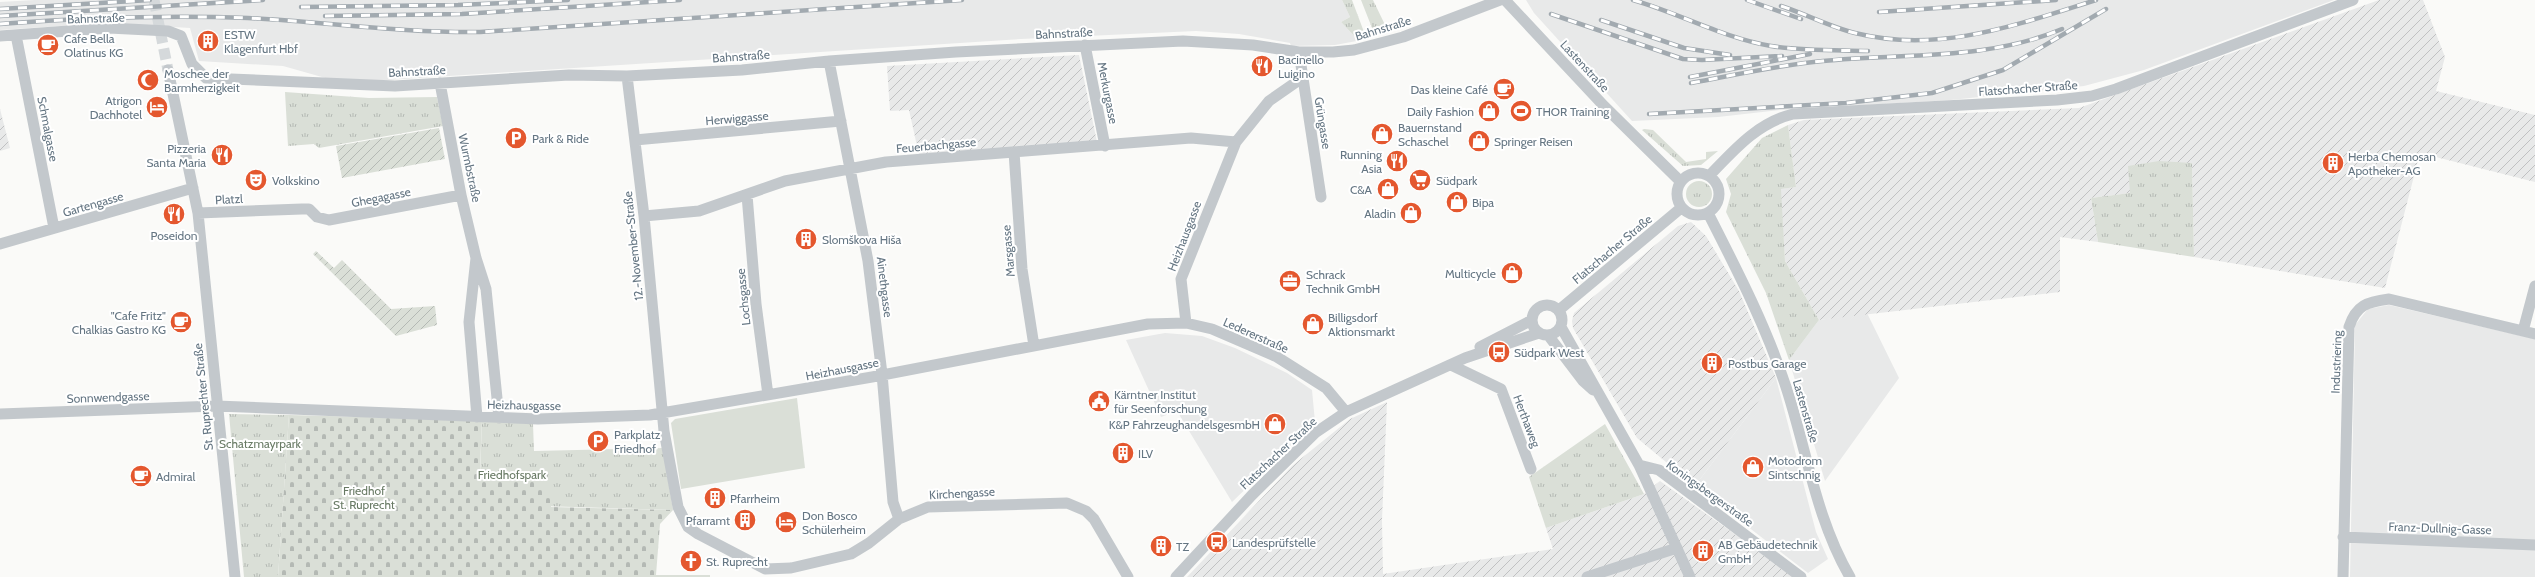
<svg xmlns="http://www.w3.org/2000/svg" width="2535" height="577" font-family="Cabin,sans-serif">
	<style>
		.built { fill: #e8e9e9 }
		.industrial { fill: url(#industrial-furrows) }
		.grass { fill: url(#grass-tufts) }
		.cemetery { fill: url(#cemetery-stones) }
		.garden { fill: url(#garden-furrows) }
		.pitch { fill: #dadfd7 }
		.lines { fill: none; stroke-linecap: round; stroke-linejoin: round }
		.minor-tunnel { stroke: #d5d9db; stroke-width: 11; stroke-dasharray: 11 5.5; stroke-linecap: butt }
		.minor { stroke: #c3c8cc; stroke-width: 11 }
		.rail-casing { stroke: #a2aab0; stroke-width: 4.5 }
		.rail { stroke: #fff; stroke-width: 3; stroke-dasharray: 9; stroke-linecap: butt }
		.labels { text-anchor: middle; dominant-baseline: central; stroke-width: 4; stroke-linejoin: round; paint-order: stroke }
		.street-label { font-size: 12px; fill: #657683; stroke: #fff }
		.poi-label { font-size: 12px; fill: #657683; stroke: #fff; text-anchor: start }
		.park-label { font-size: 12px; fill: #687a64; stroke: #fff }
	</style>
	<defs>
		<pattern id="industrial-furrows" width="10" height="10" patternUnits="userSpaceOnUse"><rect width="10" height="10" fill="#e8e9e9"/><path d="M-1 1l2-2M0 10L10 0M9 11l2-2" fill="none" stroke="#c0c1c2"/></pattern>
		<pattern id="grass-tufts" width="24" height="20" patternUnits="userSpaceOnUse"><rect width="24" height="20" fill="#dadfd7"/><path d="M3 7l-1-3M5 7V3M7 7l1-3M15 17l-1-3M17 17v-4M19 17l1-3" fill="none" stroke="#b4b9b4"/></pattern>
		<pattern id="cemetery-stones" width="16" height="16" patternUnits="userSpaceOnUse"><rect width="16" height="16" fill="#dadfd7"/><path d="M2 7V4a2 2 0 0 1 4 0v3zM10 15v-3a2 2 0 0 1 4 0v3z" fill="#b4b9b4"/></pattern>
		<pattern id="garden-furrows" width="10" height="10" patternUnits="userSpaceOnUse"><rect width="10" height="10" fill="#dadfd7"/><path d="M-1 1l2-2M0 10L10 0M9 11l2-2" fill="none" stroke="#b4b9b4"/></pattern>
	</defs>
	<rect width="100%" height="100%" fill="#fafaf8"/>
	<path class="built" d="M35 0H1342L1350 17 1341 22 1357 39 1362 40 1335 45 1291 46 1290 43 1239 34 1196 31 1021 39 373 81 329 79 283 66 199 61 190 28 107 23 0 30V2Z
		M1526 0H2334L2144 70 2084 86 1951 100 1780 110 1718 117 1632 121 1534 13Z
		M2389 305 2535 339V577H2350L2355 325 2368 309Z
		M1867 313 1899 378 1825 481 1789 360 1819 320Z
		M1165 333 1202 336 1235 348 1287 373 1312 390 1315 422 1232 502 1177 411 1161 417 1126 340Z
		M1776 378 1816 532 1828 559 1808 573 1695 486Z"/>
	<path class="industrial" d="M2379 0H2423L2445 57 2436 91 2535 115V182L2420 153 2385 288 2194 257 2192 163 2131 193 2091 198 2098 242 2060 237V292L1819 320 1785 261 1780 189 1796 187 1788 125 1804 120 2079 108Z
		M1079 55 1097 142 919 155 909 110 890 111 887 66Z
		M0 109 10 148 0 151Z
		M1691 222 1706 236 1739 291 1776 378 1695 486 1637 438 1573 328 1572 321 1574 313 1678 226Z
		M1387 402 1382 520 1383 574 1553 549 1546 528 1644 494 1660 481 1795 577H1187L1292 466 1350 419Z"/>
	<path class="grass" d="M1342 0H1352L1364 32 1362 40 1357 39 1341 22 1350 17Z
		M1361 0H1373L1388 31 1376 35 1374 33Z
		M285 92 369 98 437 97 443 126 319 148 314 144 288 146Z
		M1788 125 1796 187 1781 189 1785 261 1819 320 1789 360 1766 293 1726 212 1731 194 1726 179 1762 138Z
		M1644 129 1653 130 1686 162 1706 159V152L1718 151 1701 165 1683 166 1642 130Z
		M2159 161 2192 163 2194 257 2098 242 2091 198 2130 193 2128 166Z
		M1686 194a13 13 0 1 1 26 0a13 13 0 1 1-26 0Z
		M229 414 289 415 278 577H244Z
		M482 420 533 424 534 451 663 448 673 510 479 504Z
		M1605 424 1644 494 1546 528 1529 477Z"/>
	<path class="cemetery" d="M289 415 482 420 480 469 510 471 515 477 538 479 551 493V507L673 510 660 524 656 575H710V577H278Z"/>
	<path class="garden" d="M439 128 445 159 342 178 336 146Z
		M316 251 334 268 342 260 391 309 435 306 437 325 396 336 313 254Z"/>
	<path class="pitch" d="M797 398 805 468 681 489 671 423 675 419Z"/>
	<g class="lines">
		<path class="minor-tunnel" d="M154 0 168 70"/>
		<path class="minor" d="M1505 0 1604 106 1681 182
			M16 35 54 228
			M0 36 109 28 168 31 181 36 192 64 206 78 395 86 569 75 627 76 742 70 829 61 956 52 1183 41 1253 45 1299 52H1333L1354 50 1403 37 1500 0
			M1085 45 1105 146
			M1299 52 1321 197
			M829 61 868 261 882 374 893 502 899 519
			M168 70 198 213 235 577
			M627 76 644 216 664 431 678 507 688 527 698 534 765 569 791 568 851 554 869 543 899 519 928 507 1067 503 1086 511 1094 519 1128 577
			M440 83 461 195 476 258 486 289 499 418
			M635 140 841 121
			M1014 152 1022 269 1034 346
			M1677 194a21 21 0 1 1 42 0a21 21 0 1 1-42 0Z
			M1709 176C1734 150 1757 123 1793 114L2057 100 2092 96 2116 89 2353 0
			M747 195 756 304 768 395
			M198 213 302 209H309L317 217 329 220 461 195
			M1708 213C1737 270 1766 326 1786 387 1807 451 1816 519 1850 577
			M644 216 699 211 785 181 886 162 1191 138 1236 142
			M0 244 193 188
			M476 258 469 322 477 417
			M1532 320a15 15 0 1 1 30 0a15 15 0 1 1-30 0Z
			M1559 310 1681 208
			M1186 323 1212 329 1277 357 1326 388 1346 412
			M1561 327 1639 465 1690 577
			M2523 331 2535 286
			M1548 335 1583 381 1593 390
			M1480 347 1532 320
			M1451 365 1501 389 1531 469
			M0 414 216 406 538 419 650 415 872 377 1148 324 1186 323 1181 279 1236 142 1269 101 1302 78
			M1639 465 1659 470 1801 577
			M2343 537 2535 545
			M1176 577 1252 495 1315 433 1346 412 1465 358 1539 333
			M1587 577 1677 548
			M2343 577 2349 327C2356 305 2367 302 2389 299L2535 334"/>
		<g class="rail-casing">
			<path id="rail" d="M1633 0C1679 13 1723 38 1771 46 1803 51 1836 50 1868 51
				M1747 0 1801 19
				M1781 6C1806 14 1830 27 1855 33 1939 54 2016 25 2096 0
				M301 7 458 5 568 0
				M0 9 150 0
				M1879 12 2056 0
				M1551 14 1683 59 1702 60 1782 56
				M0 16 263 0
				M325 16 462 14 680 0
				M1601 20 1684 48 1730 55
				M0 24C82 18 165 15 248 18 325 22 402 33 480 32L962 0
				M1690 77 1810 54
				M1691 83C1735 75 1779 65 1823 61 1902 53 1987 61 2062 29
				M1649 114 1846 103 1932 93 2003 70 2106 9"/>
		</g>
		<use href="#rail" class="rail"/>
	</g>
	<defs>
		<g id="building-disc" transform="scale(1.15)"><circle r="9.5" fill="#e4572e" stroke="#fff"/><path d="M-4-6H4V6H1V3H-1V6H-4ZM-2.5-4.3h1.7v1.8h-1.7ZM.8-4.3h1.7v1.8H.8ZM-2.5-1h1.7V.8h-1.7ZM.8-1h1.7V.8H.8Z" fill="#fff"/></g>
		<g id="cafe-disc" transform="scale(1.15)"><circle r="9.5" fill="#e4572e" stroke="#fff"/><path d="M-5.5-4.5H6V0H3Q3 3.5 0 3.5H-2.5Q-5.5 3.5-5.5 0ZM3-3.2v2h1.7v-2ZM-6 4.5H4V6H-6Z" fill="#fff"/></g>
		<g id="restaurant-disc" transform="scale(1.15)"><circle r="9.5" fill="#e4572e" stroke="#fff"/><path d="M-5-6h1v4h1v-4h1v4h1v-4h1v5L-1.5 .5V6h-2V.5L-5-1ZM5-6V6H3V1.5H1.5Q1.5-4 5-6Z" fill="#fff"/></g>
		<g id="mosque-disc" transform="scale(1.15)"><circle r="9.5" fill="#e4572e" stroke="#fff"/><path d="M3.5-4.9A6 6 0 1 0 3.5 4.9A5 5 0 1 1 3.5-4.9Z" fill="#fff"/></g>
		<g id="hotel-disc" transform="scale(1.15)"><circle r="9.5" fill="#e4572e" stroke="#fff"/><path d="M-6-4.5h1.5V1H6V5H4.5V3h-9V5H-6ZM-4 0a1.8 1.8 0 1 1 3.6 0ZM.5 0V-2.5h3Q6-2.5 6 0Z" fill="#fff"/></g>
		<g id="shop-disc" transform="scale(1.15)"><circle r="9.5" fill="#e4572e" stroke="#fff"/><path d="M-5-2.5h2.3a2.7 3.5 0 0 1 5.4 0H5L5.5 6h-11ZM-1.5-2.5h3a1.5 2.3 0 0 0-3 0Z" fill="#fff"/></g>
		<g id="stadium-disc" transform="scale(1.15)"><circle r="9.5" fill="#e4572e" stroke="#fff"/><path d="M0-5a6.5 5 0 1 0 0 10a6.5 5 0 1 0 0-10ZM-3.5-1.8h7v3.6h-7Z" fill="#fff"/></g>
		<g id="parking-disc" transform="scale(1.15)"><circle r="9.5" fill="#e4572e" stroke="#fff"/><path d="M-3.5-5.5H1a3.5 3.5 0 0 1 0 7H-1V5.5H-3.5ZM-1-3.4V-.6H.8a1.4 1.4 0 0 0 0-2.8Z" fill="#fff"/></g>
		<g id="theatre-disc" transform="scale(1.15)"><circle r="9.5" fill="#e4572e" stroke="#fff"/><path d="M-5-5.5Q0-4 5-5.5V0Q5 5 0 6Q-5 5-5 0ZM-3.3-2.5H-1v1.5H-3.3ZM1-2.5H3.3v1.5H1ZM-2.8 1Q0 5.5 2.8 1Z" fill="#fff"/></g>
		<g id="supermarket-disc" transform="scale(1.15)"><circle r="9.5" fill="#e4572e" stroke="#fff"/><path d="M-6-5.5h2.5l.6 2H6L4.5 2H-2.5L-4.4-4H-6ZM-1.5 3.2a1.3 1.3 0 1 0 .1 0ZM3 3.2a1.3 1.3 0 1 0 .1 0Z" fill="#fff"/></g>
		<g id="office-disc" transform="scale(1.15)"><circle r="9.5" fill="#e4572e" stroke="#fff"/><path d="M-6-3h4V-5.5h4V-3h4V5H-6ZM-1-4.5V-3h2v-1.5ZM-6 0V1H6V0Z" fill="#fff"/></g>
		<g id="bus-disc" transform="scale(1.15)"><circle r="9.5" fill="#e4572e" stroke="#fff"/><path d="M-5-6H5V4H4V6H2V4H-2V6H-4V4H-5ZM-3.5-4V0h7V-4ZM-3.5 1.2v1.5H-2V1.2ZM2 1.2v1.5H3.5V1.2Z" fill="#fff"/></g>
		<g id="civic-disc" transform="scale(1.15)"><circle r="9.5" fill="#e4572e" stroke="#fff"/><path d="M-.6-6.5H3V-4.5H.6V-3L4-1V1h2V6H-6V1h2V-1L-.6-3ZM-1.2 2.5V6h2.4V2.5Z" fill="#fff"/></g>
		<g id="church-disc" transform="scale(1.15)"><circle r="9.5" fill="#e4572e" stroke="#fff"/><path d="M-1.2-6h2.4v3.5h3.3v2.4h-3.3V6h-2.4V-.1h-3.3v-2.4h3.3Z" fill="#fff"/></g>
	</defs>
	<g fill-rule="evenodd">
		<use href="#building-disc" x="208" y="41"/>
		<use href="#cafe-disc" x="48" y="45"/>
		<use href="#restaurant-disc" x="1262" y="66"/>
		<use href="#mosque-disc" x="148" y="80"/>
		<use href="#cafe-disc" x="1504" y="89"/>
		<use href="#hotel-disc" x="157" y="107"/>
		<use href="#shop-disc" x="1489" y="111"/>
		<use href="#stadium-disc" x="1521" y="111"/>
		<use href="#shop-disc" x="1382" y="134"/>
		<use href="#parking-disc" x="516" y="138"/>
		<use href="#shop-disc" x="1479" y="141"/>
		<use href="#restaurant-disc" x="222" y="155"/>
		<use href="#restaurant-disc" x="1397" y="161"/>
		<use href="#building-disc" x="2333" y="163"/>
		<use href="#theatre-disc" x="256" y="180"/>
		<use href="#supermarket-disc" x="1420" y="180"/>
		<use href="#shop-disc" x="1388" y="189"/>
		<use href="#shop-disc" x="1457" y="202"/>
		<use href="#shop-disc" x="1411" y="213"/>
		<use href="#restaurant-disc" x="174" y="214"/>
		<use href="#building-disc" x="806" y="239"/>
		<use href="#shop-disc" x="1512" y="273"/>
		<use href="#office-disc" x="1290" y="281"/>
		<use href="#cafe-disc" x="181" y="322"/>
		<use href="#shop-disc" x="1313" y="324"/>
		<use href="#bus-disc" x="1499" y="352"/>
		<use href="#building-disc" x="1712" y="363"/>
		<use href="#civic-disc" x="1099" y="401"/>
		<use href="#shop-disc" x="1275" y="424"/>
		<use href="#parking-disc" x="598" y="441"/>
		<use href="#building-disc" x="1123" y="453"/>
		<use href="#shop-disc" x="1753" y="467"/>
		<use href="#cafe-disc" x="141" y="476"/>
		<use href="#building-disc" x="715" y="498"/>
		<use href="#building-disc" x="745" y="520"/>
		<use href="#hotel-disc" x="786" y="522"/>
		<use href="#bus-disc" x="1217" y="542"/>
		<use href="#building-disc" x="1161" y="546"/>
		<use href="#building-disc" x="1703" y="551"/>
		<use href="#church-disc" x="691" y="561"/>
	</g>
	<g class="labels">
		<g class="street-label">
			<text transform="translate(96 18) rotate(-2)">Bahnstraße</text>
			<text transform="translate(1383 28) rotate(-17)">Bahnstraße</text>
			<text transform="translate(1064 33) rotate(-3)">Bahnstraße</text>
			<text transform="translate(741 56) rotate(-4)">Bahnstraße</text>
			<text transform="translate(1585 66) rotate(47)">Lastenstraße</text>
			<text transform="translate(417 71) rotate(-3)">Bahnstraße</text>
			<text transform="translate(2028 88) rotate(-4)">Flatschacher Straße</text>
			<text transform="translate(1108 93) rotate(79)">Merkurgasse</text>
			<text transform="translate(737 118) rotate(-5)">Herwiggasse</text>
			<text transform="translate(1323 123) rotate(81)">Grüngasse</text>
			<text transform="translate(48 129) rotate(79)">Schmalgasse</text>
			<text transform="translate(936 145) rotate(-5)">Feuerbachgasse</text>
			<text transform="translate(470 168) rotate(78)">Wurmbstraße</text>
			<text transform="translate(381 197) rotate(-11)">Ghegagasse</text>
			<text transform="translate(229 199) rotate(-3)">Platzl</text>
			<text transform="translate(93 204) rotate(-16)">Gartengasse</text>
			<text transform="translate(1184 236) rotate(-69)">Heizhausgasse</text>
			<text transform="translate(633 246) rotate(-96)">12.-November-Straße</text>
			<text transform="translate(1612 249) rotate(-40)">Flatschacher Straße</text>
			<text transform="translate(1008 251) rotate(-95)">Marsgasse</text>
			<text transform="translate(885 287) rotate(83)">Ainethgasse</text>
			<text transform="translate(743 297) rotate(-96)">Lochsgasse</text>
			<text transform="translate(1256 335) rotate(24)">Ledererstraße</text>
			<text transform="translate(2336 362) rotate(-88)">Industriering</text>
			<text transform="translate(842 369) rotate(-11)">Heizhausgasse</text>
			<text transform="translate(108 397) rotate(-2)">Sonnwendgasse</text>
			<text transform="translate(203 397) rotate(-96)">St. Ruprechter Straße</text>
			<text transform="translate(524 405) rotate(1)">Heizhausgasse</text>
			<text transform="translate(1806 411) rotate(74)">Lastenstraße</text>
			<text transform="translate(1527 421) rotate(69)">Herthaweg</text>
			<text transform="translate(1278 453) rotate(-43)">Flatschacher Straße</text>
			<text transform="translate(962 493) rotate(-3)">Kirchengasse</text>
			<text transform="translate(1710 493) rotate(36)">Koningsbergerstraße</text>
			<text transform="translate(2440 528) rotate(2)">Franz-Dullnig-Gasse</text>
		</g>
		<g class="poi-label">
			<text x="224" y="34">ESTW<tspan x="224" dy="14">Klagenfurt Hbf</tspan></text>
			<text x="64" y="38">Cafe Bella<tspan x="64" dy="14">Olatinus KG</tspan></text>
			<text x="1278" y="59">Bacinello<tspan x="1278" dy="14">Luigino</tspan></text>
			<text x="164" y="73">Moschee der<tspan x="164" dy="14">Barmherzigkeit</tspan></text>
			<text x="1488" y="89" text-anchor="end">Das kleine Café</text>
			<text x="142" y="100" text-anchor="end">Atrigon<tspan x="142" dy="14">Dachhotel</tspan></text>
			<text x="1474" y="111" text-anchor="end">Daily Fashion</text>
			<text x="1536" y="111">THOR Training</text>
			<text x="1398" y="127">Bauernstand<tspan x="1398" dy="14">Schaschel</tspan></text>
			<text x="532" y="138">Park &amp; Ride</text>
			<text x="1494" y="141">Springer Reisen</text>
			<text x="206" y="148" text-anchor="end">Pizzeria<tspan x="206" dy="14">Santa Maria</tspan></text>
			<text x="1382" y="154" text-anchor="end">Running<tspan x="1382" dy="14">Asia</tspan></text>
			<text x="2348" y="156">Herba Chemosan<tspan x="2348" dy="14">Apotheker-AG</tspan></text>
			<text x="272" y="180">Volkskino</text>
			<text x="1436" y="180">Südpark</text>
			<text x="1372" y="189" text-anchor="end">C&amp;A</text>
			<text x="1472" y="202">Bipa</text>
			<text x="1396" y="213" text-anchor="end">Aladin</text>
			<text x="174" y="235" text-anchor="middle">Poseidon</text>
			<text x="822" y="239">Slomškova Hiša</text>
			<text x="1496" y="273" text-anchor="end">Multicycle</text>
			<text x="1306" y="274">Schrack<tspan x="1306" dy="14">Technik GmbH</tspan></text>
			<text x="166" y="315" text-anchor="end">"Cafe Fritz"<tspan x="166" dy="14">Chalkias Gastro KG</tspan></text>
			<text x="1328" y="317">Billigsdorf<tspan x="1328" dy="14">Aktionsmarkt</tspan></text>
			<text x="1514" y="352">Südpark West</text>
			<text x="1728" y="363">Postbus Garage</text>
			<text x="1114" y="394">Kärntner Institut<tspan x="1114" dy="14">für Seenforschung</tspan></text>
			<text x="1260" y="424" text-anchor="end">K&amp;P FahrzeughandelsgesmbH</text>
			<text x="614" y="434">Parkplatz<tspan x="614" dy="14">Friedhof</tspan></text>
			<text x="1138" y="453">ILV</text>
			<text x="1768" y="460">Motodrom<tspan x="1768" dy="14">Sintschnig</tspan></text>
			<text x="156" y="476">Admiral</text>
			<text x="730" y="498">Pfarrheim</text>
			<text x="802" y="515">Don Bosco<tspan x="802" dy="14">Schülerheim</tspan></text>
			<text x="730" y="520" text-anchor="end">Pfarramt</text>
			<text x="1232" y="542">Landesprüfstelle</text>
			<text x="1718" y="544">AB Gebäudetechnik<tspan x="1718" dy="14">GmbH</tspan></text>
			<text x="1176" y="546">TZ</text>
			<text x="706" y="561">St. Ruprecht</text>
		</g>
		<g class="park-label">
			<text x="260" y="443">Schatzmayrpark</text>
			<text x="512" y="474">Friedhofspark</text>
			<text x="364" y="490">Friedhof<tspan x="364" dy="14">St. Ruprecht</tspan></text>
		</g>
	</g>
</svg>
